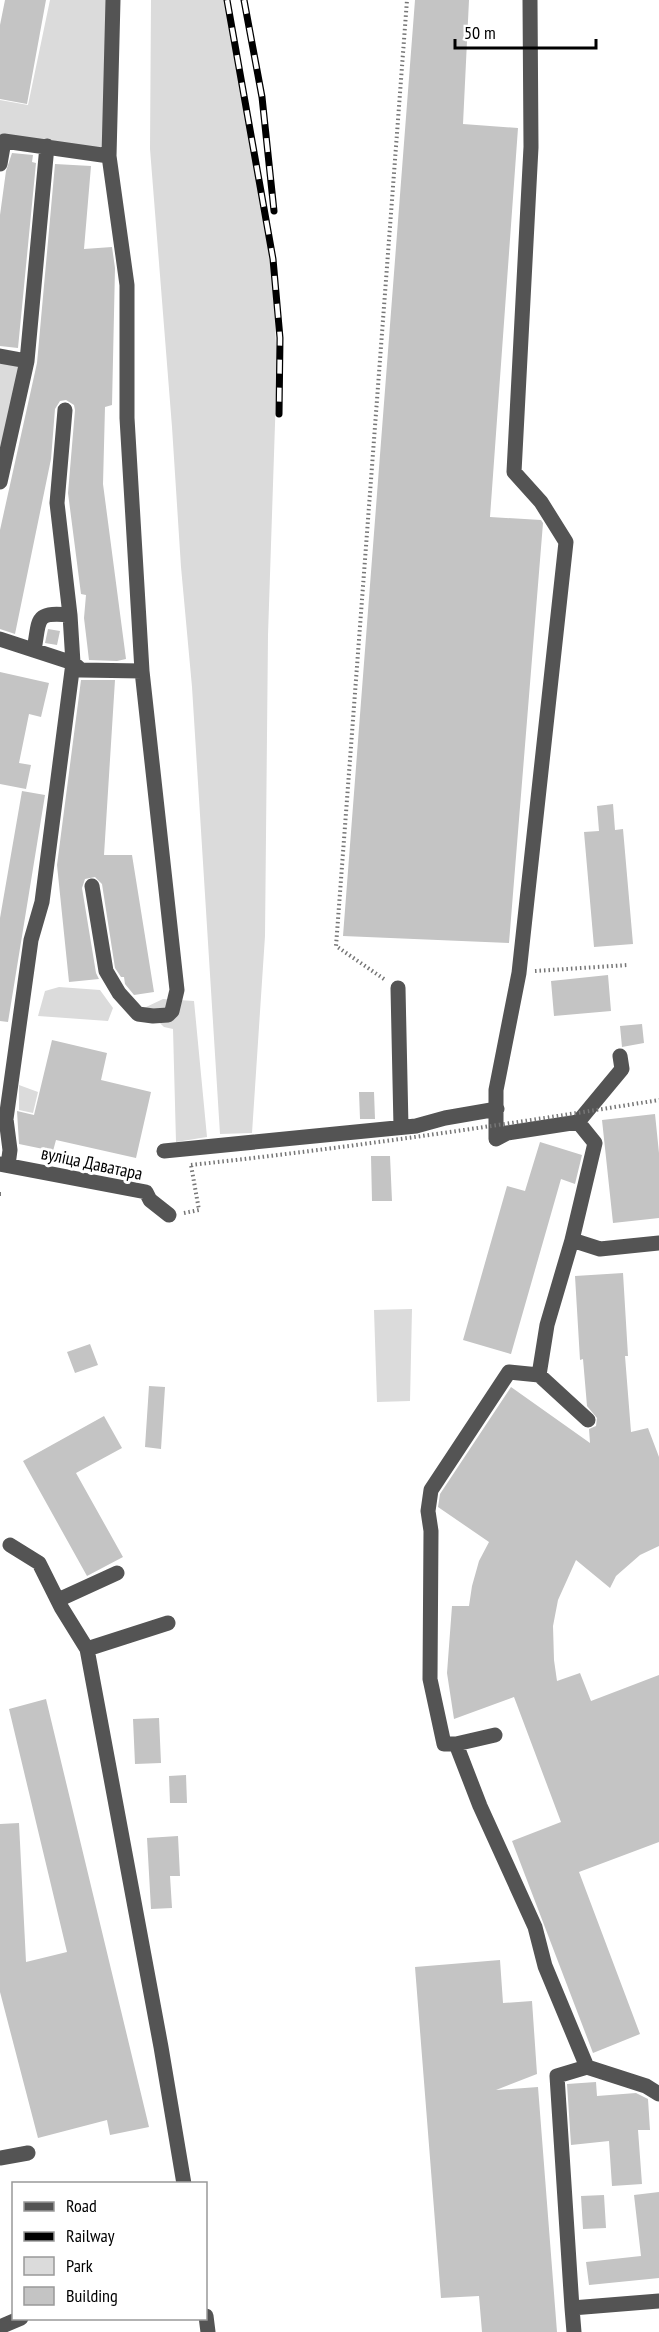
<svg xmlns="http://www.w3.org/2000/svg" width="659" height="2332" font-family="'PT Sans Narrow',sans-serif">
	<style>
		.green { fill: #dbdbdb }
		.building { fill: #c4c4c4 }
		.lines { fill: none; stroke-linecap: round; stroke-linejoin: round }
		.path { stroke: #767676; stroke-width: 4; stroke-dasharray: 1.5 3; stroke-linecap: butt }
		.minor { stroke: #545454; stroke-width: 15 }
		.rail-casing { stroke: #000; stroke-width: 7 }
		.rail { stroke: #fff; stroke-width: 4.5; stroke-dasharray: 14; stroke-linecap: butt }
		.path-bridge { stroke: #767676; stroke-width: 4; stroke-dasharray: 1.5 3; stroke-linecap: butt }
		.labels { text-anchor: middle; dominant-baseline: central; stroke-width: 6; stroke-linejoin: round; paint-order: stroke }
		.street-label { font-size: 18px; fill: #000; stroke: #fff }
	</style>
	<rect width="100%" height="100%" fill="#fff"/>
	<path class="green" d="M50 0H111L104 158 0 138V100L28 105Z
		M151 0H225L246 111 272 267 277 364 268 635 265 936 252 1133 220 1134 192 687 181 567 172 427 150 149Z
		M0 363 21 367 0 455Z
		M59 987 100 990 113 1008 108 1021 38 1016 45 991Z
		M163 999 194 1001 207 1137 176 1142 173 1029 164 1027 144 1008Z
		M19 1085 38 1092 33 1113 19 1110Z
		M412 1309 410 1401 377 1402 374 1310Z"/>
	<path class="building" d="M5 0H46L27 104 0 99V25Z
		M415 0H469L463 124 518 128 490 517 541 520 543 523 509 943 343 936Z
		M12 153 33 155 32 162 36 163 18 348 0 346V215L6 171Z
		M55 164 91 166 84 249 112 247 115 268 112 405 105 407 103 484 126 659 117 661 89 660 84 618 86 595 81 594 68 493 75 410 74 405 66 400 60 401 55 409 51 459 15 634 0 629V530L37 363Z
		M48 629 60 631 57 645 45 643Z
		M0 672 49 683 41 717 29 714 19 763 31 765 26 789 0 784Z
		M81 680H115L104 855H132L154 992 134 995 125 984 124 977H121L115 968 102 884 95 877 85 879 82 888 96 973 99 979 69 982 57 865Z
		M22 791 45 795 8 1022 0 1021V918Z
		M613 804 615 830 623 829 633 944 594 947 584 832 599 831 597 806Z
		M608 975 611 1011 554 1016 551 981Z
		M642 1024 644 1043 622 1047 620 1026Z
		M52 1040 107 1053 101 1080 151 1092 136 1158 56 1140 53 1151 19 1144 17 1111 34 1115Z
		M359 1092H374L375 1119H360Z
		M655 1114 659 1153V1218L613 1223 602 1120Z
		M540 1142 582 1155 575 1184 561 1179 511 1354 463 1340 507 1186 525 1191Z
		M371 1156H390L392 1201H372Z
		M623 1273 628 1356H625L631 1432 648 1428 659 1457V1546L640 1555 616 1576 610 1588 576 1560 558 1600 553 1626 554 1660 557 1681 580 1673 591 1701 659 1675V1842L579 1872 640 2034 593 2053 512 1841 561 1822 514 1697 454 1719 447 1673 452 1606H469L472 1586 479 1561 489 1542 438 1507 440 1494 511 1387 590 1443 589 1429 596 1426 597 1418 587 1406 583 1359 580 1360 575 1276Z
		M90 1344 98 1365 75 1373 67 1352Z
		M149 1386 165 1387 161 1449 145 1447Z
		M104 1416 122 1448 76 1473 123 1557 87 1576 23 1461Z
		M46 1699 149 2127 110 2135 107 2120 38 2138 0 1992V1824L19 1823 26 1962 67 1952 9 1709Z
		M159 1718 161 1763 135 1764 133 1719Z
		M186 1775 187 1803H170L169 1776Z
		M178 1836 180 1876H170L172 1908 151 1909 147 1838Z
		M500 1960 503 2003 532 2001 537 2074 496 2090 538 2087 557 2332H482L479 2296 441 2298 415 1967Z
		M596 2082 597 2096 636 2093 648 2099 650 2130H638L642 2184 612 2186 609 2141 571 2145 567 2084Z
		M659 2192V2278L589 2285 586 2262 641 2256 634 2195Z
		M604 2195 606 2228 583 2229 581 2196Z"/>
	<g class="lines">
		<path class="path" d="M535 971 628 965
			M384 979 336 946 407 0
			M0 1194H1
			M184 1213 199 1210 191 1165"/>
		<path class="minor" d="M530 0 531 147 514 472 541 502 566 542 519 973 496 1090V1139L507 1133 578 1122 595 1143 572 1240 600 1249 659 1243
			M109 156 113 0
			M0 164 4 141 109 156 127 285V418L142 671
			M0 356 27 361
			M0 482 27 361 47 146
			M0 639 73 663 81 670 142 671 177 990 172 1011 168 1015 153 1016 138 1014 119 993 106 971 92 886
			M34 650C40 618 34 612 70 615
			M398 988 401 1127
			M578 1122 622 1069 620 1056
			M164 1151 416 1126 445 1118 497 1109
			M0 1164 146 1192 150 1200 169 1215
			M8 1165 10 1150 6 1119 31 940 42 902 73 663 70 615 57 503 65 410
			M572 1240 547 1325 539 1375 588 1420
			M10 1545 39 1563 61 1607 87 1649 168 1623
			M58 1600 117 1573
			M87 1649 161 2047 184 2184
			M495 1735 456 1744H444L430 1679 431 1531 428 1511 431 1490 509 1372 539 1375
			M456 1744 480 1806 535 1927 545 1966 587 2067 646 2086 659 2094
			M587 2067 557 2076 572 2308 659 2301
			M0 2158 28 2153
			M572 2308 574 2332
			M206 2316 208 2332
			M0 2327 21 2318"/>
		<g class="rail-casing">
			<path id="rail" d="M227 0 273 259 280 338 279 414
				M244 0 262 97 274 211"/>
		</g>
		<use href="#rail" class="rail"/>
		<path class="path-bridge" d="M191 1165C348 1148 503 1125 659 1100"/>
	</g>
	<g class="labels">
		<g class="street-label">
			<text transform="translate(92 1163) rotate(12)">вуліца Даватара</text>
		</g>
	</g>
	<rect x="12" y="2182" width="195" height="138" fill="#ffffff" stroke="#999999" stroke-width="1.5"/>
	<rect x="24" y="2202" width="30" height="9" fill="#545454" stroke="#999999" stroke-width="1.5"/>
	<text x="66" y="2212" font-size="18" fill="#000000">Road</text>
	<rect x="24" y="2232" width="30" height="9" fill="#000000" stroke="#999999" stroke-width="1.5"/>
	<text x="66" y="2242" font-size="18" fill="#000000">Railway</text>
	<rect x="24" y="2257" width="30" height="18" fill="#dbdbdb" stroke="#999999" stroke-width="1.5"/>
	<text x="66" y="2272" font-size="18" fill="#000000">Park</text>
	<rect x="24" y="2287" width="30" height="18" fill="#c4c4c4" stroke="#999999" stroke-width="1.5"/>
	<text x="66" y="2302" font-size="18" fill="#000000">Building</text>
	<path d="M455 39v9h141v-9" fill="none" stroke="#000000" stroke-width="3"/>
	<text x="464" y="39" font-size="18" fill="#000000" stroke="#ffffff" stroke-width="4.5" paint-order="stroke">50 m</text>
</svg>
